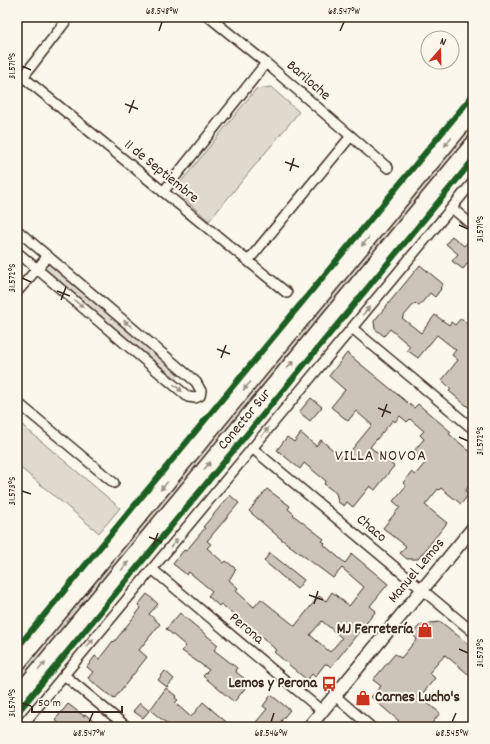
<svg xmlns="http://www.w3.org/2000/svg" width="490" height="744" font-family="Dekko,sans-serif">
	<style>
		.green { fill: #dfd9ce; stroke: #8d8276 }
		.building { fill: #ccc4b9; stroke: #3b2a1e; fill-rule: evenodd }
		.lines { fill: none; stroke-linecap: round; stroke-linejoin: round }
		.minor-casing { stroke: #3b2a1e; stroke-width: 12 }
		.tertiary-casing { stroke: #3b2a1e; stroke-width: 15 }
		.primary-casing { stroke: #3b2a1e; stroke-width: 18 }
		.minor { stroke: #fbf7ec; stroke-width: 9 }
		.tertiary { stroke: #fbf7ec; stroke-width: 12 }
		.primary { stroke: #fbf7ec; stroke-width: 15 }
		.cycleway-casing { stroke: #fbf7ec; stroke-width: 8 }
		.cycleway { stroke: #1b5e20; stroke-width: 6 }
		.oneway { fill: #9b9085 }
		.ticks { fill: none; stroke: #3b2a1e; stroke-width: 1.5 }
		.labels { text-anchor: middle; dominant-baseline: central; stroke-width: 4; stroke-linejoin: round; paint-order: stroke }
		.street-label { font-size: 15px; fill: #3b2a1e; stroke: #fbf7ec }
		.poi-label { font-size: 15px; font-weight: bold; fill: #3b2a1e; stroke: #fbf7ec; text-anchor: end }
		.neighbourhood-label { font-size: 16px; letter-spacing: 1px; fill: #3b2a1e; stroke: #fbf7ec }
		.neatline { fill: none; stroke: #3b2a1e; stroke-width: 1.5 }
		.ticks-label { font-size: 10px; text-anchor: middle; fill: #3b2a1e }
	</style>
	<rect width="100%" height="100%" fill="#fbf7ec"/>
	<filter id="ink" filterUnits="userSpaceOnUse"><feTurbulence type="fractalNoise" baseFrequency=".025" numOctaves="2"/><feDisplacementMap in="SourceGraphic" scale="8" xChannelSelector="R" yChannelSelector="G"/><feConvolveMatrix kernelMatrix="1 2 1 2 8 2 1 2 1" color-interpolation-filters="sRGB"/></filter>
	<g filter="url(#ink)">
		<path class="green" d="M271 87 299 112 209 221 181 196V182L256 89Z
			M473 124V131L17 683V677Z
			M49 262 181 374 175 378 44 269Z
			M22 425 120 508 99 533 17 465V428Z"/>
		<path class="building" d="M452 236 464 246 468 242 473 246V257L463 269 452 261 458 254 446 244Z
			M420 265 443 284 440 288 441 289 435 297 430 293 419 306 415 303 402 318 421 333 435 315 449 325 451 322 455 325 461 318 473 329V411L449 391 451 389 442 380 458 360 452 355 456 350 437 335 418 358 407 350 410 346 390 329 384 336 375 329 374 321Z
			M347 353 414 408 418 404 451 432 449 434 473 454V481L465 491 469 494 461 504 441 488 439 490 438 489 425 505 447 523 418 559H407L400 553 406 546 383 528 400 507 393 501 406 486 403 483 411 472 415 475 426 462 414 451 424 439 420 435 424 431 410 419 407 422 400 416 395 422 393 420 370 447 394 466 375 490 370 486 353 507 347 502 344 506 338 502 336 493 324 484 326 481 304 463 300 469 277 450 287 437 294 442 301 433 316 446 321 440 344 459 372 425 356 411 348 421 331 407 345 390 329 376Z
			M311 398 322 407 310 421 299 412Z
			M267 489 290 506 288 509 294 514 293 515 324 539 322 541 325 543 324 545 345 563 352 554 388 584 370 606 376 611 331 667 327 664H325L315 677 312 674 307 680 274 652 276 650 260 635 221 604 219 606 208 596 212 591 189 572 187 575 173 564 184 550 186 551 205 528 203 527 230 495 239 503 207 541 211 544 207 548 224 563 226 561 236 569 229 580 238 588 236 591 254 607 261 599 295 626 319 596 326 601 332 592 349 606 364 587 342 568 333 578 281 539 249 511ZM322 621 342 638 330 652 310 635Z
			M270 553 304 580 297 589 264 561Z
			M147 594 158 604 149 614 160 624 139 650 147 657 114 699 88 678 93 672 87 667 95 656 99 659 113 641 114 642 141 608 138 605Z
			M180 613 218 645 214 650 237 668 236 672 245 679 242 682 247 686 234 702 203 676 209 670 182 651 186 646 166 629Z
			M441 622 473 648V678L445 655 429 673 435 678 420 697 440 713 429 727H393L399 721 371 697 381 686 373 680 395 654 401 658 417 639 412 634 421 624 426 628 430 623Z
			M165 671 174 679 167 687 158 680Z
			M166 688 176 696 175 698 178 700 175 703 191 717 203 702 232 727H171L150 710Z
			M271 695 290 710 281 721 288 727H252L267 709 263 706Z
			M140 703 149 711 143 718 133 711Z
			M68 704 84 716 85 714 100 727H63L55 720Z"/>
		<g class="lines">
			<g class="minor-casing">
				<path id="minor" d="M209 17 266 63 388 168
					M17 72 287 293
					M23 77 69 17
					M163 192 266 63
					M452 208 473 226
					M17 230 196 382 201 391 200 396 195 398 188 397 17 252
					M248 261 351 136
					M17 292 48 256
					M352 328 473 429
					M17 402 114 483
					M252 448 473 632
					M152 569 322 711
					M64 675 127 727
					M334 695 371 727
					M21 727 473 182"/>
			</g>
			<g class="tertiary-casing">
				<path id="tertiary" d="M309 727 473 528"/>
			</g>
			<g class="primary-casing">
				<g id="primary">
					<path d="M17 664 473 112"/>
					<path id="s1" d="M17 696 473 144"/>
				</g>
			</g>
			<use href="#minor" class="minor"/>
			<use href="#tertiary" class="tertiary"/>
			<use href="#primary" class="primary"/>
			<g class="cycleway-casing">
				<path id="cycleway" d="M17 648 473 95
					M17 713 473 160"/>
			</g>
			<use href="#cycleway" class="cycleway"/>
		</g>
		<defs><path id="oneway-solid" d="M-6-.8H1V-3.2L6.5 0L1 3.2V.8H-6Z"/></defs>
		<g class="oneway">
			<use href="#oneway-solid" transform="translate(448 142) rotate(130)"/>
			<use href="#oneway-solid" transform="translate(365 242) rotate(130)"/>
			<use href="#oneway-solid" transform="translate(79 304) rotate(40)"/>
			<use href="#oneway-solid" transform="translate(366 311) rotate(-50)"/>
			<use href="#oneway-solid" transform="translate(128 324) rotate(-140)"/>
			<use href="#oneway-solid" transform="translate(290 365) rotate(-50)"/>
			<use href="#oneway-solid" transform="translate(247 386) rotate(130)"/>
			<use href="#oneway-solid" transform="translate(178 388) rotate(40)"/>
			<use href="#oneway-solid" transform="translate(265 432) rotate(-50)"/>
			<use href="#oneway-solid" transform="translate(207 466) rotate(-50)"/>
			<use href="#oneway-solid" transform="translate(164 486) rotate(130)"/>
			<use href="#oneway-solid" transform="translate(174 543) rotate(-50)"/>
			<use href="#oneway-solid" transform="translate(125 566) rotate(-50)"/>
			<use href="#oneway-solid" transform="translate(90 643) rotate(-50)"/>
			<use href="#oneway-solid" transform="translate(42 666) rotate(-50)"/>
		</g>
	</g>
	<path class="ticks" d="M159 31 162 22M340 31 344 22M22 66 31 70M125 104 138 109M129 113 134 100M285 162 299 167M290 171 294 158M459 225 468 229M22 278 31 282M57 291 70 296M61 300 66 287M217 349 230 354M221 358 226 345M378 408 391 413M382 417 387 404M459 437 468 441M22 491 31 494M149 537 162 542M153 546 158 533M309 595 323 600M314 604 318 591M459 649 468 653M22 703 31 706M89 722 93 713M271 722 274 713M452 722 456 713"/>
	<defs>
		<g id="shop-bare" transform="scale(1.2)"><path d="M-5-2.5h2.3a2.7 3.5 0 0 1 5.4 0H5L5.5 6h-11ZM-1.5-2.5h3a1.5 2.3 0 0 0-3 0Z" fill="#c8321e" stroke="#fbf7ec" stroke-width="2.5" paint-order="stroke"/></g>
		<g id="bus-bare" transform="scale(1.2)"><path d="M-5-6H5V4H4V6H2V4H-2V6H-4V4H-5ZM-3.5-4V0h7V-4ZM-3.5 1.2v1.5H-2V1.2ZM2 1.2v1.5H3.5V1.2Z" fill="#c8321e" stroke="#fbf7ec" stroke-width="2.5" paint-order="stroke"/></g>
	</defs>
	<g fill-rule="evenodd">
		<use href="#shop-bare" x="425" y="630"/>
		<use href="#bus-bare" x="329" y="684"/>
		<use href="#shop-bare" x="363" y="698"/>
	</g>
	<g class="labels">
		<g class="street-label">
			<text transform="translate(308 81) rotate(41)">Bariloche</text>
			<text transform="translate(161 172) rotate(39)">11 de Septiembre</text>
			<text stroke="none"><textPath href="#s1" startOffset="358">Conector Sur</textPath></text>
			<text transform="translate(371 529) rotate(40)">Chaco</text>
			<text transform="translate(417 571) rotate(-50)">Manuel Lemos</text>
			<text transform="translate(246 629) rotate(40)">Perona</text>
		</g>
		<g class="poi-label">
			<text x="413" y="630">MJ Ferretería</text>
			<text x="317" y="684">Lemos y Perona</text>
			<text x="375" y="698" text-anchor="start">Carnes Lucho's</text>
		</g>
		<g class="neighbourhood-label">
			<text x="381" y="456">VILLA NOVOA</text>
		</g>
	</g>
	<rect width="490" height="744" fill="none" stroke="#fbf7ec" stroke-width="44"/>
	<g transform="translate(440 50) rotate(20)"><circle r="19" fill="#fbf7ec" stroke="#aea59a"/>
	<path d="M0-3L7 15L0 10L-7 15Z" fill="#c8321e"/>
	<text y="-6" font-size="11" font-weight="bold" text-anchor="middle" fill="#3b2a1e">N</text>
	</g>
	<path d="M32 706v6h90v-6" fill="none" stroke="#3b2a1e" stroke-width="2"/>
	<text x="38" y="706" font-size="12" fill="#3b2a1e" stroke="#fbf7ec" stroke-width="3" paint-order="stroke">50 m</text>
	<rect x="22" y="22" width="446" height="700" class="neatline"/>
	<g class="ticks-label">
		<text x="162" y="14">68.548°W</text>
		<text x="344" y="14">68.547°W</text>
		<text transform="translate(11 66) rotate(-90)" y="4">31.571°S</text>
		<text transform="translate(479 229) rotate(-90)" y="4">31.571°S</text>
		<text transform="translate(11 278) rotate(-90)" y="4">31.572°S</text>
		<text transform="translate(479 441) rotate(-90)" y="4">31.572°S</text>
		<text transform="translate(11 491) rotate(-90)" y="4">31.573°S</text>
		<text transform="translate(479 653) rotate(-90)" y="4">31.573°S</text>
		<text transform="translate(11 703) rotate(-90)" y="4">31.574°S</text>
		<text x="89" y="736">68.547°W</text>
		<text x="271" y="736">68.546°W</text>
		<text x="452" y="736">68.545°W</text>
	</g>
</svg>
